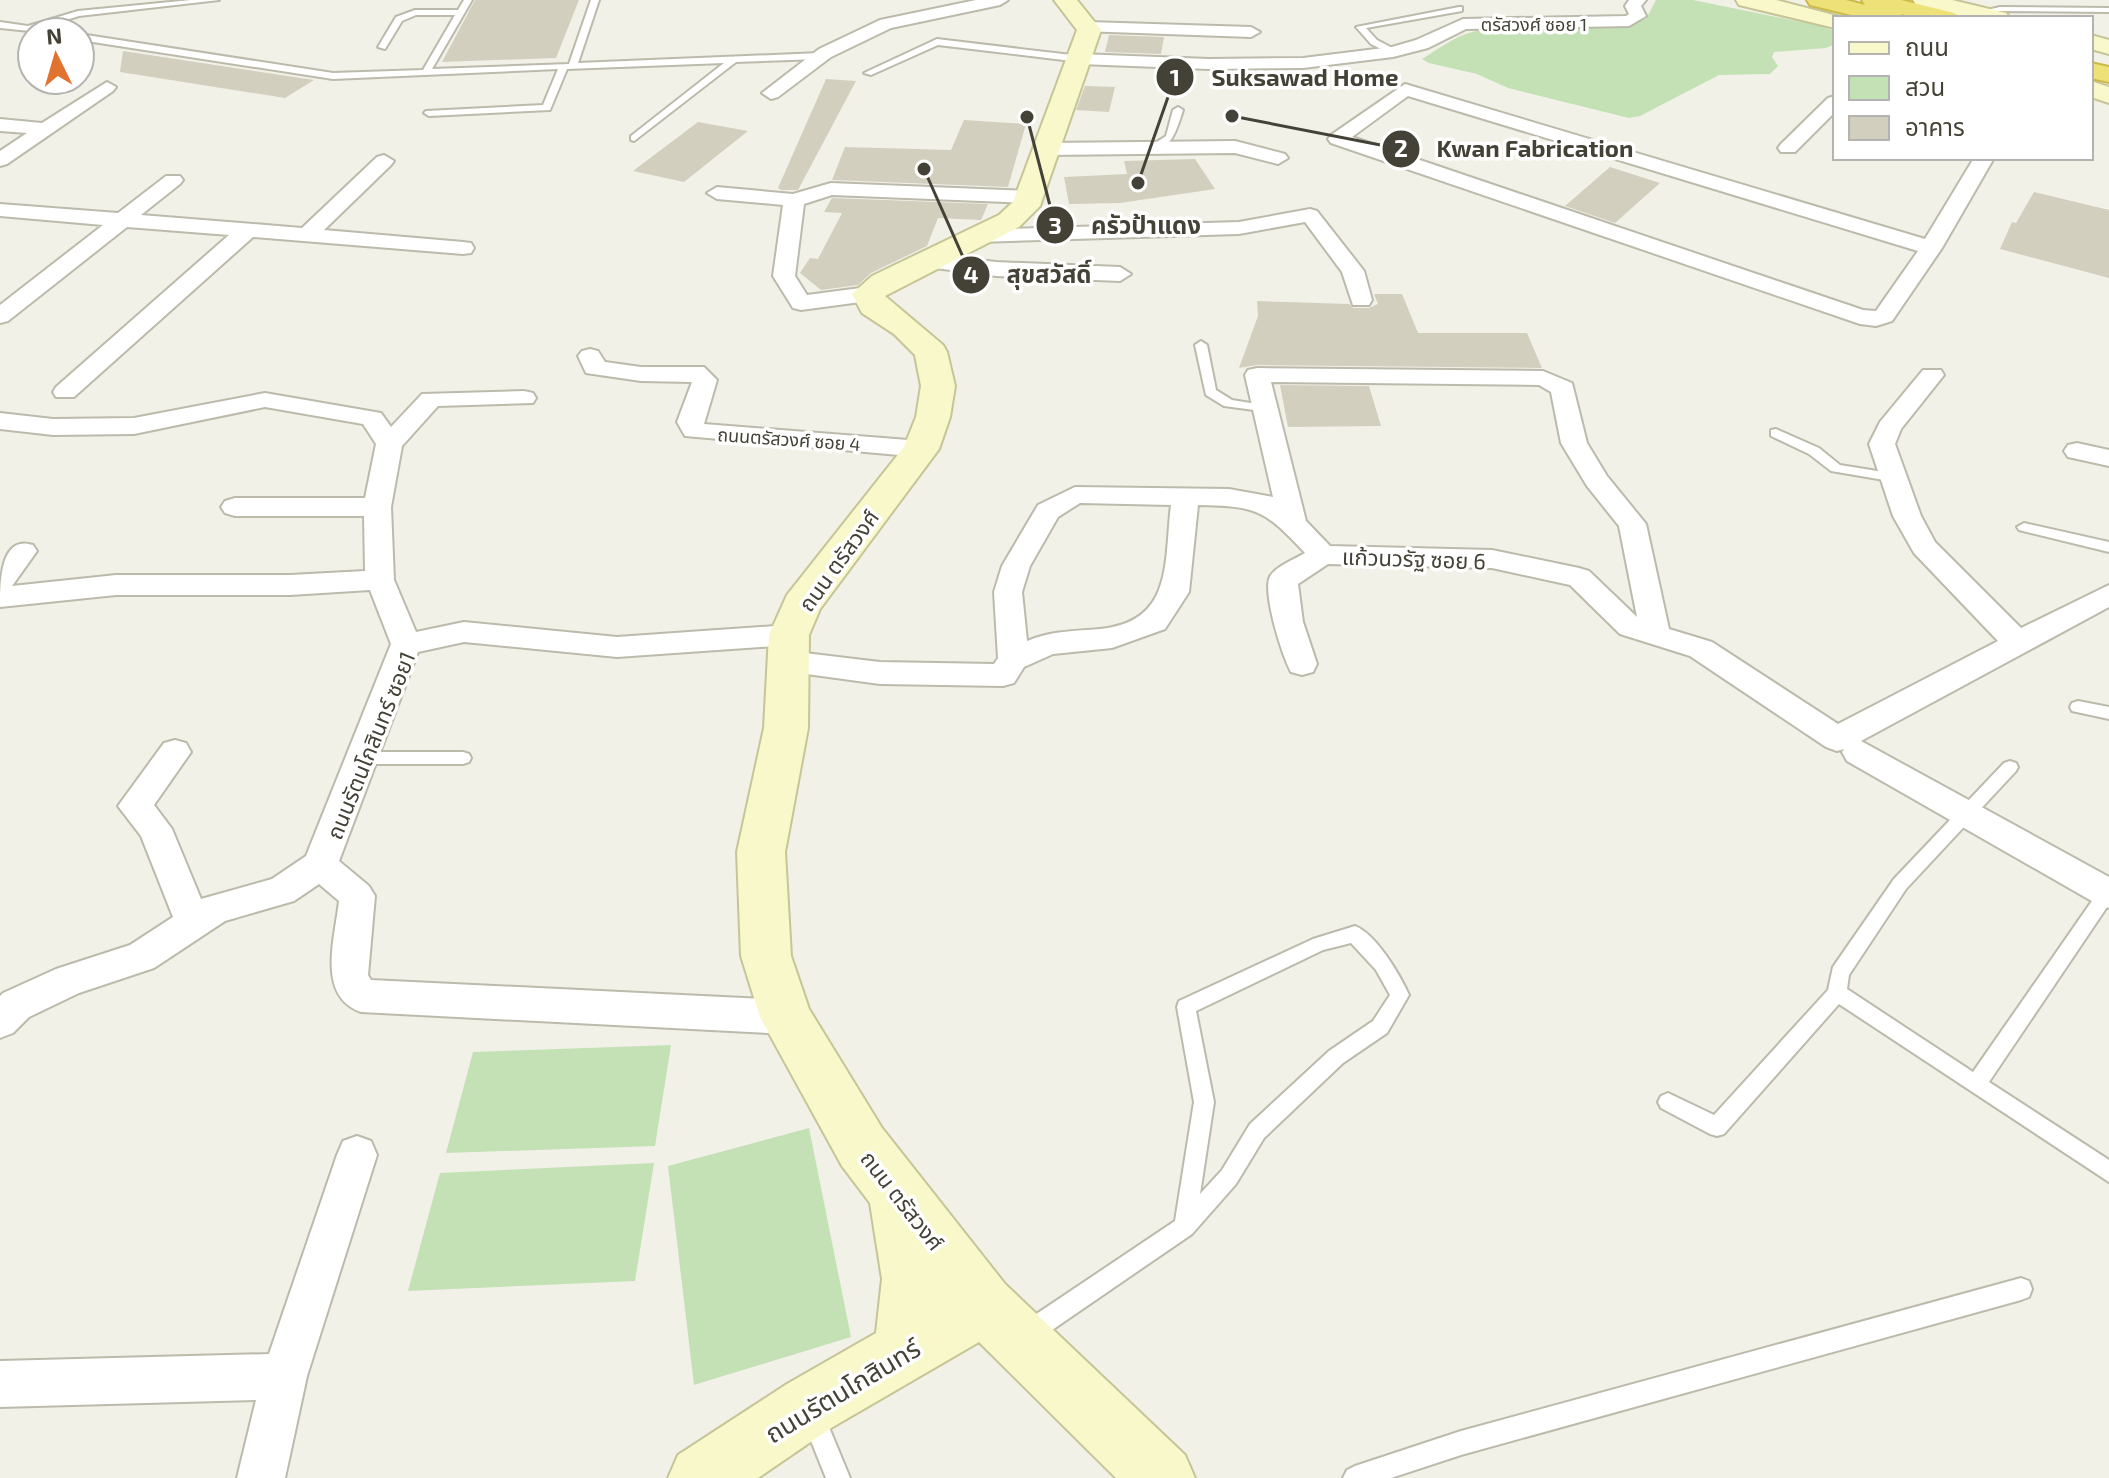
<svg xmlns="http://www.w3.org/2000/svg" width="2109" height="1478" font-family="'Exo 2','Noto Sans Thai',sans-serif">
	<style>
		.green { fill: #c3e1b5 }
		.building { fill: #d2cfbe }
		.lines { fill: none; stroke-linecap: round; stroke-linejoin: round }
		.lane-casing { stroke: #bcbaab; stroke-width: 4 }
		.street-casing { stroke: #bcbaab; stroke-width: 4 }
		.secondary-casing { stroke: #c6c598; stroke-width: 4 }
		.highway-casing { stroke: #cbb948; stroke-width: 4 }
		.lane { fill: #fff; fill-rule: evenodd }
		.street { fill: #fff; fill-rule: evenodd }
		.secondary { fill: #f8f8cb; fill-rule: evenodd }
		.highway { fill: #eee177; fill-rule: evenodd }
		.labels { text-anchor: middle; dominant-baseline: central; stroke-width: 7; stroke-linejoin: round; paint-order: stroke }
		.far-street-label { font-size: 18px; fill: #444237; stroke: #fff }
		.street-label { font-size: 22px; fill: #444237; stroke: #fff }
		.near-street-label { font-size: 26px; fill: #444237; stroke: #fff }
		.leader { fill: none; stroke: #444237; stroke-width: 3 }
		.callout-dot { fill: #444237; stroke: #fff; stroke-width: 3 }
		.mark-label { font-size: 24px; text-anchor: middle; font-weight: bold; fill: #fff }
		.callout-label { font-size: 24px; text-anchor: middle; font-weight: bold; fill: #444237; stroke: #fff; stroke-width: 7; stroke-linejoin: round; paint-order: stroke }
	</style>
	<rect width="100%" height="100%" fill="#f2f1e8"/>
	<path class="green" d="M1656 0H1693L1821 26 1835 31V44L1826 48 1774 52 1772 57 1778 66 1770 74 1719 75 1640 116 1629 118 1508 88 1477 74 1429 63 1422 59C1437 50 1455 36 1472 32 1529 18 1590 37 1646 19Z
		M671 1045 655 1146 446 1153 473 1052Z
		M809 1128 851 1337 694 1385 668 1166Z
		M654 1163 635 1281 408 1291 440 1173Z"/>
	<path class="building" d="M475 0H579L556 58 442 62Z
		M1109 35 1164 37 1161 54 1105 52Z
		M123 51 314 80 285 98 120 72Z
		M826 79 856 81 798 190H781L778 188Z
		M1085 86 1115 87 1109 112 1076 110Z
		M964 120 1026 124 1008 187 832 180 845 147 951 150Z
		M698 122 748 131 684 182 633 171Z
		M1195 159 1215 189 1120 203 1069 204 1064 177 1127 174 1124 161Z
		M1610 167 1660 183 1615 223 1565 206Z
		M2034 192 2109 210V278L2000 249 2012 222 2016 223Z
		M832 198 988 204 981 220 938 218 927 246 871 273 858 285 821 290 800 273 810 258 818 259 842 213 824 212Z
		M1374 294H1402L1418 333H1527L1542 368 1257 365 1239 368 1258 316 1257 301 1349 304 1353 308H1369L1378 304Z
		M1280 385 1369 386 1381 426 1288 427Z"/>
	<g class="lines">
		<g class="lane-casing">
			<path id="lane" d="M191 0H219L79 16 40 28V32L0 28V22L28 26 78 11Z
				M464 0H472L432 69 569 64 591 0H599L578 63 820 53 824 56 820 59 736 62 634 141 631 140V136L724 63 567 69 550 110 429 116 424 113 426 111 543 105 558 69 333 79 80 40V34L333 73 423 70 455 15H416L402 21 385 49 378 47 396 17 415 10H458Z
				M1459 7H1462V11L1366 28 1377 40 1396 50 1397 52 1393 55 1371 44 1356 27Z
				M2000 7 2109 8V12L2000 11 1978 16 1974 13Z
				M937 39 1080 56 1084 59 1080 62 938 45 871 75 864 73Z
				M1178 107 1183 110C1177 129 1171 152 1148 152V148L1166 136 1173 110Z
				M1201 341 1207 345 1216 390 1232 400 1269 406V412L1224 406 1206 395 1195 345Z
				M1776 429 1819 448 1840 465 1896 474 1903 478 1896 482 1831 471 1809 454 1771 436V430Z
				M2024 523 2109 542V552L2019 530 2017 527Z
				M2078 701 2109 707V719L2072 711 2070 707 2072 703Z
				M363 752H463L469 754 471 758 469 762 463 764H363L357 762 355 758 357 754Z
				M2010 761 2016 763 2018 767 2016 771 1906 889 1849 975 1847 989 1973 1072 2101 888 2109 886V904L1989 1082 2109 1160V1182L1839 1004 1724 1134 1717 1136 1710 1134 1661 1108 1658 1102 1661 1096 1668 1093 1714 1115 1828 990 1833 967 1894 879 2004 763Z
				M1355 926C1376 934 1400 975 1409 995L1387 1033 1343 1063 1264 1138 1236 1184 1192 1234 1036 1341 1028 1344 1020 1341 1017 1333 1020 1325 1175 1221 1194 1102 1177 1007 1179 1001 1313 939ZM1351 943 1376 970 1390 995 1373 1021 1329 1051 1250 1124 1222 1170 1200 1194 1214 1102 1196 1011 1323 950Z
				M2021 1278 2029 1281 2032 1289 2029 1297 2021 1300 1461 1455 1391 1478H1343L1347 1470 1355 1466 1461 1431Z
				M813 1404 821 1408 850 1478H826L801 1416 805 1408Z"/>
		</g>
		<g class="street-casing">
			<path id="street" d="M976 0H1008L1000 5 891 28 831 57 778 97 771 99 762 93 819 49 880 20Z
				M1629 0H1646L1641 6 1646 16 1629 26 1466 29 1428 48 1393 57 1303 68 1209 69 1080 64 1071 59 1080 54 1209 59 1303 58 1392 47 1416 40 1463 19 1626 16 1629 14 1625 6Z
				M1088 22 1251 27 1260 32 1251 37 1082 31 1079 27 1082 23Z
				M107 82 116 87 113 91 7 164 0 166V151L27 133 0 131V119L42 123Z
				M1405 84 1925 239 1974 158H1994L1942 248 1892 321 1876 326 1860 324 1331 143 1328 139 1331 135ZM1408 96 1918 251 1876 311 1863 310 1352 137Z
				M1835 96V112L1795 152H1781L1778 148 1781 144 1828 98Z
				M1235 141 1285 154 1288 158 1278 164 1235 153 1047 155 1037 149 1047 143Z
				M384 155 394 161 391 165 324 230 463 242 471 243 474 248 471 253 463 254 253 237 74 397H56L53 392 56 387 229 235 127 227 8 321 0 323V305L103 225 0 216V204L118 213 166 176H180L183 180 180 184 141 215 302 228 377 157Z
				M831 183 1029 191 1039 197 1029 203 832 195 804 204 795 276 807 295 868 287 876 289 879 294 876 299 868 301 801 310 793 308 773 276 783 205 717 199 707 193 717 187 793 194Z
				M1310 209 1317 211 1364 271 1372 300 1369 305H1353L1342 272 1305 222 1239 234 979 242 968 236 979 230 1239 222Z
				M928 254 996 262 1120 267 1131 274 1120 281 996 276 920 266 917 261Z
				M590 349 598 351 605 362 641 367H704L717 380 704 424 921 441 930 443 934 449 930 455 921 457 685 436 677 422 692 382 641 381 586 373 578 356 582 351Z
				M1257 368 1543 371 1572 383 1587 443 1607 476 1646 524 1669 629 1712 642 1838 724 1998 641 1914 553 1893 516 1869 444 1880 422 1923 370H1941L1944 375 1901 429 1895 444 1921 516 1935 542 2021 628 2109 585V607L1861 741 2109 877V908L2097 904 1847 761 1842 752 1844 749 1837 751 1826 747 1690 656 1620 634 1570 585 1492 568 1328 564 1298 584 1303 622 1317 664 1313 672 1302 675 1291 672C1282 655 1264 598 1269 579 1272 568 1295 559 1305 553 1265 510 1257 506 1198 505L1189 592 1165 629 1112 648 1053 654 1024 667 1014 683 1003 686 880 684 777 670 773 662 777 654 788 651 880 662 994 664 998 658 994 592 1002 566 1038 505 1075 487 1229 489 1273 497 1245 375 1248 370ZM1271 382 1539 385 1551 392 1561 443 1587 486 1619 526 1637 617 1589 571 1579 568 1492 550 1330 546 1306 521ZM1080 503 1171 505C1164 561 1174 622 1100 629 1075 631 1050 631 1027 641L1022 592 1030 566 1058 517Z
				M524 391 533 393 536 398 533 403 438 406 402 446 391 507 394 580 416 632 464 622 617 637 789 625 800 628 804 635 800 642 789 645 617 657 464 642 418 652 339 861 369 886 375 896 368 975 371 980 786 1000 799 1005 805 1017 799 1029 786 1034 361 1012C316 996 335 938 339 901L319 884 294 901 225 921 154 968 79 993 29 1017 13 1033 0 1038V996L3 993 56 969 130 945 173 917 141 836 118 806 164 743 175 740 186 743 191 752 154 805 172 829 201 899 272 879 306 856 391 644 370 590 290 595H116L0 607C0 583 0 534 33 545L37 551 12 586 116 575H290L365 571 364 516H235L225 513 221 507 225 501 235 498H365L376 444 363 424 265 407 134 434 53 435 0 429V413L53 419 134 418 265 393 381 413 391 427 422 394Z
				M2077 443 2109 450V466L2068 457 2064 451 2068 445Z
				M357 1136 371 1141 377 1155 307 1376 285 1478H237L256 1400 0 1407V1361L269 1354 337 1155 343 1141Z"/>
		</g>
		<g class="secondary-casing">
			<path id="secondary" d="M1054 0H1077L1101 30 1040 206 1019 227 885 296 943 345 947 352 955 386 950 417 939 449 820 609 809 635 808 728 785 852 791 956 809 1009 882 1128 1005 1284 1185 1455 1195 1478H1116L979 1342 831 1428 758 1478H668L678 1455 787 1384 876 1333 882 1279 870 1203 842 1166 760 1017 741 956 737 852 764 728 769 635 787 595 904 447 916 417 921 386 915 355 894 334 862 313 852 294 872 276 999 215 1013 202 1077 30Z
				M1736 0H1776L1845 18H1835V28L1739 5Z
				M1913 0H1952L2006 13 2010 18H1970L1916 5Z
				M2091 35 2109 40V54L2091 49Z
				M2091 81 2109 87V103L2091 97Z"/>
		</g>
		<g class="highway-casing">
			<path id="highway" d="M1807 0H1846L1865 5 1862 0H1901L1954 13 1958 18H1918L1901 14 1904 18H1864L1810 5Z
				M2091 63 2109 67V82L2091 78Z"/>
		</g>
		<use href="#lane" class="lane"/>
		<use href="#street" class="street"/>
		<use href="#secondary" class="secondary"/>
		<use href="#highway" class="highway"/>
	</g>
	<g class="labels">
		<g class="far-street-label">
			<text x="1534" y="24">ตรัสวงศ์ ซอย 1</text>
			<text transform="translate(789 439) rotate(4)">ถนนตรัสวงศ์ ซอย 4</text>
		</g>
		<g class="street-label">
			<text transform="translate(1414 558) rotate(2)">แก้วนวรัฐ ซอย 6</text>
			<text transform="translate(838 560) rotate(-54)">ถนน ตรัสวงศ์</text>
			<text transform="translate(370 745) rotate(-68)">ถนนรัตนโกสินทร์ ซอย1</text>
			<text transform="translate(903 1200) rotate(52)">ถนน ตรัสวงศ์</text>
		</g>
		<g class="near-street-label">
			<text transform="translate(842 1390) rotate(-31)">ถนนรัตนโกสินทร์</text>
		</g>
	</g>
	<path class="leader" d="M1138 183L1175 77M1232 116L1401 149M1027 117L1055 225M924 169L971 275"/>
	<g class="callout-dot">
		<circle cx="1138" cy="183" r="8"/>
		<circle cx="1232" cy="116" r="8"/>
		<circle cx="1027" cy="117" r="8"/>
		<circle cx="924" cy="169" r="8"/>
		<circle cx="1175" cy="77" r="20"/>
		<circle cx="1401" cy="149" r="20"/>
		<circle cx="1055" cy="225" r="20"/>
		<circle cx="971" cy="275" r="20"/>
	</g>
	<g class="mark-label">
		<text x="1175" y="86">1</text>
		<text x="1401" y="157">2</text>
		<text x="1055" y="234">3</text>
		<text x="971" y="283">4</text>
	</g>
	<g class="callout-label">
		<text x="1305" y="86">Suksawad Home</text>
		<text x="1535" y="157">Kwan Fabrication</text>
		<text x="1146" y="234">ครัวป้าแดง</text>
		<text x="1049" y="283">สุขสวัสดิ์</text>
	</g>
	<rect x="1833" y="16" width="260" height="144" fill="#ffffff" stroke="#b4b3af" stroke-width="2"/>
	<rect x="1849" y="42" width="40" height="12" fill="#f8f8cb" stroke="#b4b3af" stroke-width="2"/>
	<text x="1905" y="56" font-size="24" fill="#444237">ถนน</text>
	<rect x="1849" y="76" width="40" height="24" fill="#c3e1b5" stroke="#b4b3af" stroke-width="2"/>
	<text x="1905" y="96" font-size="24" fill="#444237">สวน</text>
	<rect x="1849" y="116" width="40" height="24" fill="#d2cfbe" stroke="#b4b3af" stroke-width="2"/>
	<text x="1905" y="136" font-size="24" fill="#444237">อาคาร</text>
	<g transform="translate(56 56) rotate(355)"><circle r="38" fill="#ffffff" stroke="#b4b3af" stroke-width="2"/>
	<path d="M0-6L14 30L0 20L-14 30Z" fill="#e2722f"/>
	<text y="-12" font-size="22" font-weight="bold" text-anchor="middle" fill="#444237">N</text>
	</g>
</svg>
